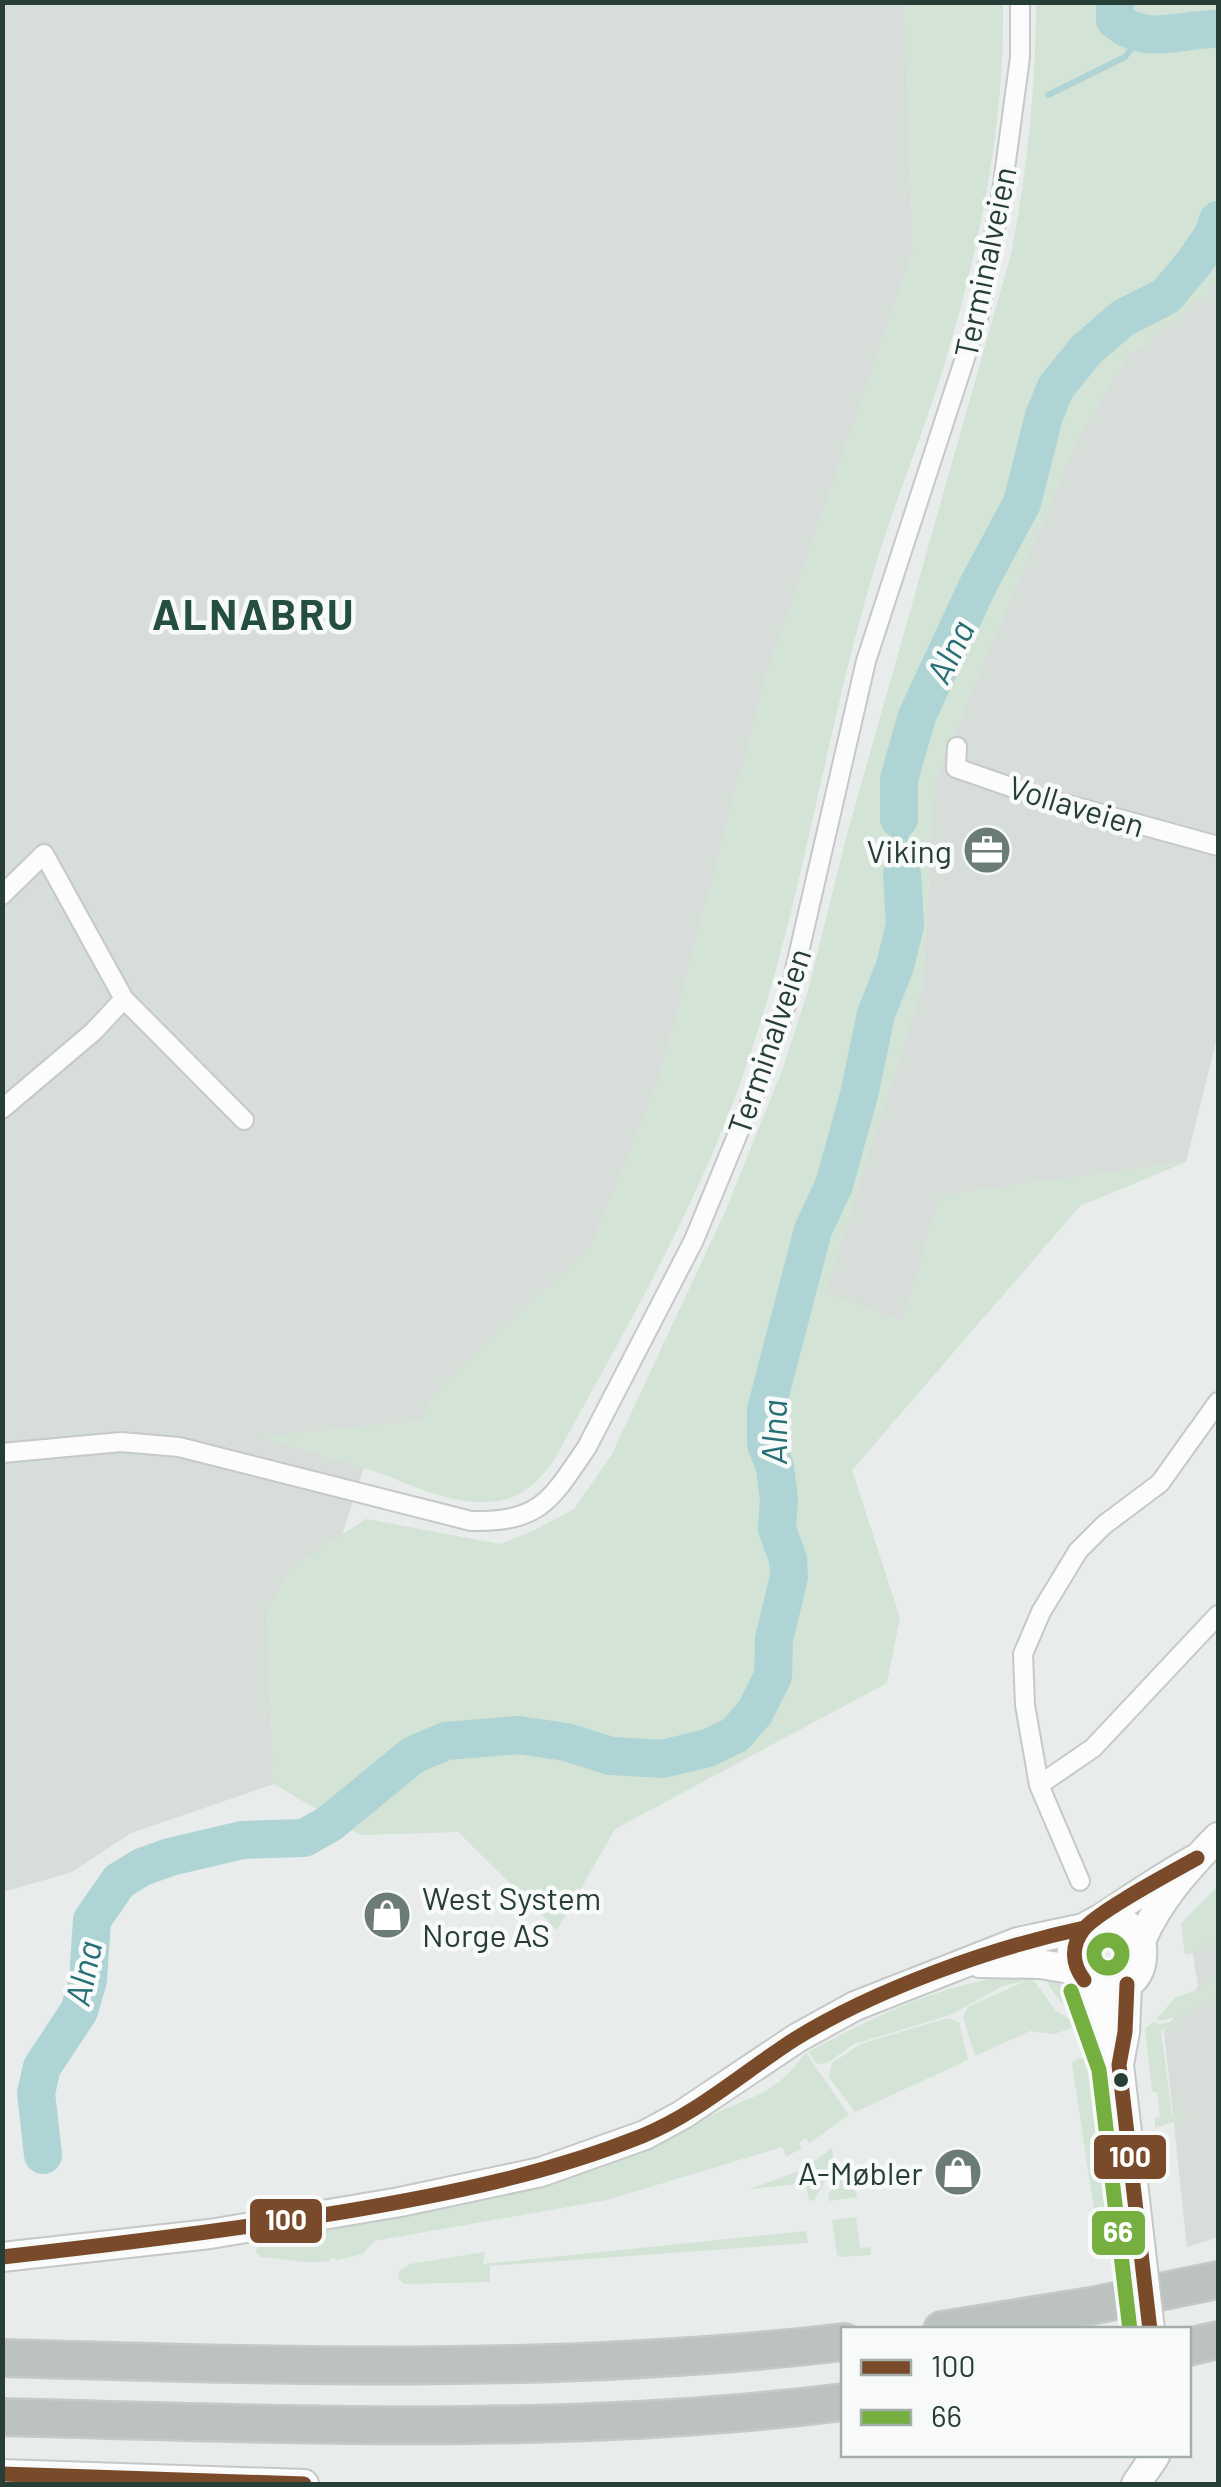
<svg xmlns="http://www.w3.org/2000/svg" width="1221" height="2487" font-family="Barlow,sans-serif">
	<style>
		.built { fill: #d7ddd9 }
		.green { fill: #d3e3d6 }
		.water { fill: #aed4d5 }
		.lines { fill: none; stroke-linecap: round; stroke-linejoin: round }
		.stream { stroke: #aed4d5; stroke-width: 6 }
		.river { stroke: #aed4d5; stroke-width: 38 }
		.street-casing { stroke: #c5c9c7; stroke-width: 22 }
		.secondary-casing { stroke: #c4c9c7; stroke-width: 32 }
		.highway-casing { stroke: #c4cac8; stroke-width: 40 }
		.street { stroke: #fcfcfc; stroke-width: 18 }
		.secondary { stroke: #fcfcfc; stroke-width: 28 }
		.highway { stroke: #bcc2c0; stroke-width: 35 }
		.secondary-bridge-casing { stroke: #c4c9c7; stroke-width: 32; stroke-linecap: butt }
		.secondary-bridge { stroke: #fcfcfc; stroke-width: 28 }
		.bus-1-casing { stroke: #f7faf8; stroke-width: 22 }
		.bus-2-casing { stroke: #f7faf8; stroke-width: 22 }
		.bus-1 { stroke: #7a4b2a; stroke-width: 15 }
		.bus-2 { stroke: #74af3f; stroke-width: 15 }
		.bus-dot { fill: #273e36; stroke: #f7faf8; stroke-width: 4 }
		.labels { text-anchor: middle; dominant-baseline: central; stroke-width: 9; stroke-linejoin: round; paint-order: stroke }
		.street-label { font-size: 32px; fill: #273e36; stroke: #f7faf8 }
		.poi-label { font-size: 32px; fill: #273e36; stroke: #f7faf8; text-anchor: end }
		.water-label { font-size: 35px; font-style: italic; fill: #266f74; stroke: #f7faf8 }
		.district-label { font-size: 42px; font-weight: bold; letter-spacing: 2.5px; fill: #244e40; stroke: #f7faf8 }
		.line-badge { stroke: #f7faf8; stroke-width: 4 }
		.badge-label { font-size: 28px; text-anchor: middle; font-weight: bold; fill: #fff }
	</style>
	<rect width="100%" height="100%" fill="#e8ecea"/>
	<path class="built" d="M3 3H905L913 252 767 674 661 1074 591 1247 438 1389 422 1421 265 1437 364 1467 342 1535 292 1568 267 1611 274 1784 131 1833 72 1872 3 1892Z
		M1218 281V1033L1186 1162 940 1196 903 1322 825 1292 923 983 934 781 1076 442 1125 359 1210 292Z
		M1218 1891V2237L1187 2247 1164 2031 1198 1986 1188 1923Z"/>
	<path class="green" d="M905 3H1003C1005 116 982 236 950 345 927 427 892 505 869 587 822 750 799 920 741 1081 693 1215 621 1337 553 1462 542 1476 531 1490 513 1497 465 1515 410 1483 365 1468 331 1456 297 1447 262 1437L422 1421 438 1389 591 1247 661 1074 767 674 913 252Z
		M1036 3H1218V281L1210 292 1125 359 1076 442 934 781 923 983 826 1292 903 1322 940 1196 1186 1162 1080 1206 852 1470 900 1618 887 1683 615 1829 557 1930 458 1832 360 1835 274 1784 267 1611 292 1568 366 1519 500 1544 533 1531 574 1509 612 1454 725 1212 782 1071 808 991 846 838 1011 254C1027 171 1036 88 1036 3Z
		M1218 1886V1936L1196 1952 1185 1955 1181 1923Z
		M1035 1974 1034 1979 1003 1986 950 2015 854 2044 827 2063 817 2064 808 2052C879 2014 954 1977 1035 1974Z
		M1218 1974V1995L1193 2007 1195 2012 1160 2021 1156 2019 1176 1997 1197 1990Z
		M1045 1976 1074 1992 1093 2019C1070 2013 1053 1998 1045 1976Z
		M1028 1980 1034 1981 1056 2011 1080 2025 1054 2034 1030 2031 975 2056 963 2017 968 2007Z
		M948 2018 959 2022 968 2060 855 2112 829 2077 832 2063 861 2044Z
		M1187 2018 1161 2031 1172 2115 1183 2112 1185 2115 1184 2119 1155 2128V2118L1160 2116 1157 2093 1152 2091 1145 2029 1153 2022 1160 2024Z
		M806 2053 849 2115 809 2143 806 2138 799 2142 802 2148 786 2157 782 2147 607 2200 374 2241 363 2254 336 2260 333 2257 329 2261C304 2265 285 2258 261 2257L256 2253 258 2244 264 2240C374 2221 488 2206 594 2170 636 2156 673 2135 712 2115 735 2103 759 2098 780 2081 790 2074 797 2062 806 2053Z
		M1080 2058 1089 2059 1100 2148 1116 2204 1119 2232 1101 2226 1094 2211 1072 2063Z
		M832 2148 834 2166 814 2200 809 2201 806 2183 750 2189 802 2170Z
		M852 2163 857 2197 829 2201 828 2196 846 2164Z
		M856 2217 860 2248 870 2247 871 2255 841 2257 837 2255 832 2220Z
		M806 2231 808 2243 490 2266V2282L404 2284 398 2278 400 2270 410 2264 485 2252 483 2264Z"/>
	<path class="water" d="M893 768 911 772C901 824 916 874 915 927L897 924 891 835Z"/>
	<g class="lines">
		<path class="stream" d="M1048 95 1125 57 1143 33"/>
		<path class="river" d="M1115 2V20C1147 47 1181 28 1218 29
			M899 819V779L917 716 978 585 1022 503 1044 416 1056 387 1086 350 1123 318 1166 296 1194 263 1213 235 1218 220
			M43 2155 36 2093 42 2067 79 2011 88 1980 92 1920 119 1881 142 1867 170 1857 242 1840 304 1838 329 1824 413 1755 446 1741 518 1735 566 1742 611 1756 662 1759 708 1748 735 1735 755 1712 773 1676 774 1639 789 1577 788 1559 777 1529 779 1500 775 1467 766 1444V1410L813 1230 834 1185 859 1095 876 1014 895 966 905 925 902 874"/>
		<g class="street-casing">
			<path id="street" d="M957 747 956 768 1040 797 1218 846
				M2 895 44 854 124 999 244 1120
				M2 1109 93 1032 124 999
				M2 1453 121 1442 179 1447 471 1521C541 1522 550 1501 587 1447L694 1240 755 1092 788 1000 866 661 979 315 1002 191 1020 57V2
				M1039 1785 1093 1748 1218 1615
				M1080 1881 1039 1785 1025 1705 1023 1654 1041 1612 1078 1551 1104 1525 1160 1483 1218 1402"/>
		</g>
		<g class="secondary-casing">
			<path id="secondary" d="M1100 1920C1121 1917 1135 1926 1142 1946 1148 2020 1043 1985 1079 1934 1086 1924 1096 1922 1105 1916 1135 1896 1164 1876 1197 1858
				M1141 1941C1158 1901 1188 1867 1218 1837
				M980 1963 1040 1964 1076 1970
				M1090 1984 1119 2065 1135 2200
				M1119 2064 1125 2032 1127 1984
				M2 2257 210 2234 400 2202 541 2172 645 2135 682 2115 797 2038 855 2006 1018 1942 1084 1928
				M2 2474 304 2484
				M1136 2484 1155 2456"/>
		</g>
		<g class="highway-casing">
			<path id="highway" d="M942 2330 1091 2306 1218 2280
				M1188 2347 1218 2340
				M2 2358C283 2366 565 2375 844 2342
				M2 2417C282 2424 565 2437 844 2402"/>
		</g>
		<use href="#street" class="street"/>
		<use href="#secondary" class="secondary"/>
		<use href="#highway" class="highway"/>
		<g class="secondary-bridge-casing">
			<path id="secondary-bridge" d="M1135 2200 1150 2330"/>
		</g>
		<use href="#secondary-bridge" class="secondary-bridge"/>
		<g class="bus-1-casing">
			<path id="bus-1" d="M1084 1980C1072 1964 1071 1946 1083 1930 1096 1912 1174 1871 1197 1858
				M1127 1984 1125 2032 1119 2065 1150 2330
				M2 2257C118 2244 233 2230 348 2211 448 2194 547 2174 642 2136 697 2114 745 2071 795 2039 876 1989 991 1948 1084 1928
				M2 2474 304 2484"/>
		</g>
		<g class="bus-2-casing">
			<path id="bus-2" d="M1094 1954a14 14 0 1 1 28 0a14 14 0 1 1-28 0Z
				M1071 1991 1099 2070 1130 2330"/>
		</g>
		<use href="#bus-1" class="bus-1"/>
		<use href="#bus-2" class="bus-2"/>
	</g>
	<defs>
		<g id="office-disc" transform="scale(2.5)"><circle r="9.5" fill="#6b7b75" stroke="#f7faf8"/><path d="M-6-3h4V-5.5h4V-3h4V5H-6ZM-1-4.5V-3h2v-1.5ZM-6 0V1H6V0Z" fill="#fff"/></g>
		<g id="shop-disc" transform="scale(2.5)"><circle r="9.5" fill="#6b7b75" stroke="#f7faf8"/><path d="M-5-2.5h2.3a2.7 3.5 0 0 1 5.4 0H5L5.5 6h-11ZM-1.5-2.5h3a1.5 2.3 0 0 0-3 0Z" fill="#fff"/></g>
	</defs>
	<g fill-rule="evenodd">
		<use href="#office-disc" x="987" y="850"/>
		<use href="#shop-disc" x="387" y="1915"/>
		<use href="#shop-disc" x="958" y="2172"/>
	</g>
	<circle class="bus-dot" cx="1121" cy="2080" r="9"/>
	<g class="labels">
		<g class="street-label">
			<text transform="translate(984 262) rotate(-78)">Terminalveien</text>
			<text transform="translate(1077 805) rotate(17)">Vollaveien</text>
			<text transform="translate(768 1041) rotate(-71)">Terminalveien</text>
		</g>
		<g class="poi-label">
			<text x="952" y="850">Viking</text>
			<text x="422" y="1897" text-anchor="start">West System<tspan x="422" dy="37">Norge AS</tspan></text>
			<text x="923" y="2172">A-Møbler</text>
		</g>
		<g class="water-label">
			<text transform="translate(949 651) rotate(-64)">Alna</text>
			<text transform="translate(773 1432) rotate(-90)">Alna</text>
			<text transform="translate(82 1973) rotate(-78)">Alna</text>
		</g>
		<g class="district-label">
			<text x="254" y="613">ALNABRU</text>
		</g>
	</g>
	<g class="line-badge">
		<rect x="1092" y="2133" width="76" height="48" rx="10" fill="#7a4b2a"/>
		<rect x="248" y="2197" width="76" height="48" rx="10" fill="#7a4b2a"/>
		<rect x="1090" y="2209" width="57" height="48" rx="10" fill="#74af3f"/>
	</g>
	<g class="badge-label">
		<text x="1130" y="2167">100</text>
		<text x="286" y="2230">100</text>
		<text x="1118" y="2242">66</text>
	</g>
	<rect width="1221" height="2487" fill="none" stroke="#273e36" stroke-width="10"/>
	<rect x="841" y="2327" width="350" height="130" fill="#f7faf8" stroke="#a4afaa" stroke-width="2.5"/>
	<rect x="861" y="2360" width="50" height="15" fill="#7a4b2a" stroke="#a4afaa" stroke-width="2.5"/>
	<text x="931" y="2377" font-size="30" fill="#273e36">100</text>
	<rect x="861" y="2410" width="50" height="15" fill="#74af3f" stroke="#a4afaa" stroke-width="2.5"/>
	<text x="931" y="2427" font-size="30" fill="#273e36">66</text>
</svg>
